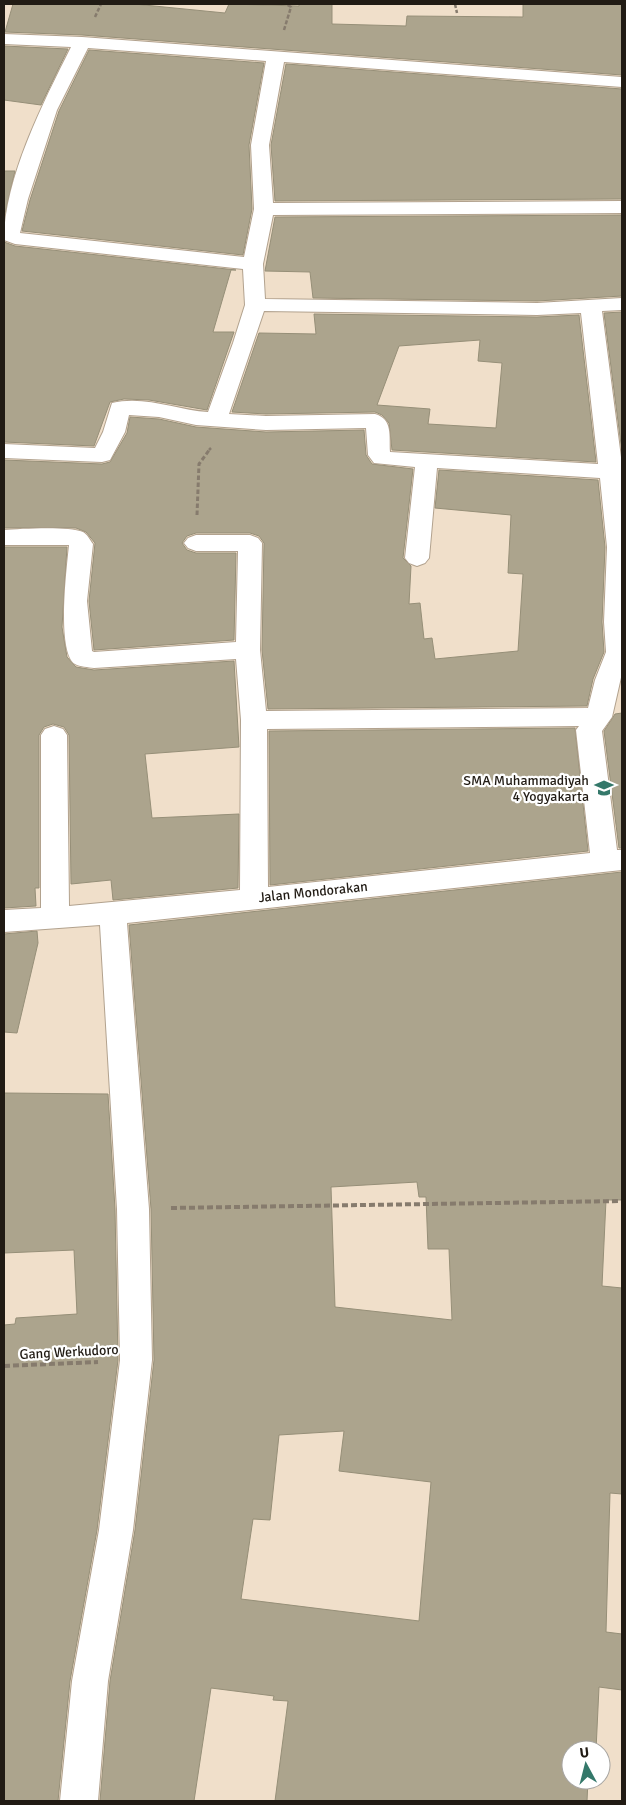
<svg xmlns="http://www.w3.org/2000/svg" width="626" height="1805" font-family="Signika,sans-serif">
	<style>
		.building { fill: #aca48d; stroke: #968f78; fill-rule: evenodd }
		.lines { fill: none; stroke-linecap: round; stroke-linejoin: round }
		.minor-casing { stroke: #b2a28e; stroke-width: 2 }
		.path-far2 { stroke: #867b6d; stroke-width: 2.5; stroke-dasharray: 4 2; stroke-linecap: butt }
		.path-far1 { stroke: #867b6d; stroke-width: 3; stroke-dasharray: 4.5 2.5; stroke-linecap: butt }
		.path { stroke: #867b6d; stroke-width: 4; stroke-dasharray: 6 3; stroke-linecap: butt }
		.minor { fill: #fff; fill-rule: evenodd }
		.labels { text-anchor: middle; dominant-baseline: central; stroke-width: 4.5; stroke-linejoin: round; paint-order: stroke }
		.poi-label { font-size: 14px; fill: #211b14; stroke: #fff; text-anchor: end }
		.street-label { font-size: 14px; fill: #211b14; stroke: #fff }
	</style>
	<rect width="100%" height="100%" fill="#f0dfca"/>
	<path class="building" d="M13 4H134L225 13 229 4 299 6V4H332V24L406 26 407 16 523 17V4H622V75L82 35 5 32Z
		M4 46 68 49 41 105 4 100Z
		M89 50 264 63 249 145 252 209 243 255 22 231 30 200 59 111Z
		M286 64 622 89V199L275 201 271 145Z
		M4 171H15L4 218Z
		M622 215V296L537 301 313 298 310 272 265 271 275 217Z
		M4 242 15 246 236 270H231L213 332H234L207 410 149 400 124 399 110 402 94 446 4 442Z
		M622 312V452L604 313Z
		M314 314 537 317 579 315 596 462 392 450 389 423 382 415 375 412 266 414 232 412 259 333 316 334ZM480 340 478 361 502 363 496 428 428 424 430 409 377 405 399 346Z
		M130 417 159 419 196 427 266 432 364 430 366 455 372 464 413 469 403 558 411 566 409 604 420 603 424 639 432 638 435 659 518 651 523 574 508 573 511 515 435 508 439 470 598 480 605 547 602 622 604 652 593 679 587 706 268 709 262 650 264 543 259 536 250 533H196L187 536 182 543 187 550 196 553H236L234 640 94 650 89 601 95 543 86 532 76 528H4V460L102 464 110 462 127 433Z
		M4 547H67L62 627 67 657 76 667 94 670 234 661 239 747 145 754 152 818 239 814 238 888 113 900 111 880 71 884 69 735 64 727 53 724 44 727 39 735V888H35L36 906 4 908Z
		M622 713V848H619L604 731 615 714Z
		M575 728 588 851 270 885 269 731Z
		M622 872V1200H606L602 1286 622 1288V1494L610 1493 606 1632 622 1634V1690L599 1687 596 1750H571V1780H588L587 1801H275L288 1701 273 1700 274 1696 211 1688 194 1801H100L110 1681 135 1530 154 1360 151 1209 129 925ZM417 1182 419 1197H426L428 1249H449L452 1320 335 1307 331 1187ZM344 1431 339 1471 431 1482 419 1621 241 1599 253 1519 270 1520 279 1435Z
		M37 931 38 943 17 1033 4 1032V934Z
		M4 1093 108 1094 115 1209 118 1360 97 1530 70 1681 58 1801H4V1325L15 1324 16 1318 77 1314 74 1250 4 1253Z"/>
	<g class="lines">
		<g class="minor-casing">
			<path id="minor" d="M4 34 82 37 622 77V87L284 62 269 145 273 203 622 201V213L273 215 263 264 265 299 537 303 622 298V310L602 311 622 465V673L612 717 602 731 617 850H622V870L127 923 149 1209 152 1360 133 1530 108 1681 98 1801H60L72 1681 99 1530 120 1360 117 1209 100 925 4 932V910L41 908V735L45 729 54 726 63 729 67 735 69 906 240 890 241 720 236 659 94 668C88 667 80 667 75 664 56 652 67 566 69 545H4V530C21 529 68 526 83 532 87 534 90 540 93 544L87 601 92 651 94 652 236 642 238 551H196L188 548 184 543 188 538 196 535H250L258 538 262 543 260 650 266 711 588 708 595 680 606 652 604 622 607 547 600 478 437 468 429 558 425 563 417 566 409 563 405 558 415 467 374 463 368 455 366 428 266 430 196 425 159 417 129 415 125 432 110 460 102 462 4 458V444L95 448 103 432 112 403C144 395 177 410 208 412L233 343 245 305 243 269 15 244 4 240C4 179 44 101 71 47L4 44ZM88 48 266 61 251 145 254 209 244 257 20 233 28 199 57 110ZM264 311 537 315 581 313 598 464 390 452C389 436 393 419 375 414L266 416 229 414ZM579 726 576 730 590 853 268 887 267 729Z"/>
		</g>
		<path class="path-far2" d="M455 4 457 13
			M95 17 101 4
			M284 30 291 7 286 4
			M209 450 211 448"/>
		<path class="path-far1" d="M197 515 199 464 210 449"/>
		<path class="path" d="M171 1208 622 1201
			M4 1366 98 1362"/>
		<use href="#minor" class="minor"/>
	</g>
	<defs>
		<g id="school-bare" transform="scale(1.5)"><path d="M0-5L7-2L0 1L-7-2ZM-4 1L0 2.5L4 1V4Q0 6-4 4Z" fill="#34786a" stroke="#fff" stroke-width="2.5" paint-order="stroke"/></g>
	</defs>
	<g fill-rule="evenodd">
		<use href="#school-bare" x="604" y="788"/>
	</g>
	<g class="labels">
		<g class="poi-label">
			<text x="589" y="780">SMA Muhammadiyah<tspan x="589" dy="16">4 Yogyakarta</tspan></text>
		</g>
		<g class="street-label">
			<text transform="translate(313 892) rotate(-6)">Jalan Mondorakan</text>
			<text transform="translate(69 1352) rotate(-3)">Gang Werkudoro</text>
		</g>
	</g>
	<rect width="626" height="1805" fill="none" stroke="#211b14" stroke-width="10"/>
	<g transform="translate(586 1765) rotate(353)"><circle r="24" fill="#ffffff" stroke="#a6a4a1"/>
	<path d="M0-4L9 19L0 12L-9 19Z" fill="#34786a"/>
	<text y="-8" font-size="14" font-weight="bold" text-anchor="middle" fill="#211b14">U</text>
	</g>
</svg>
